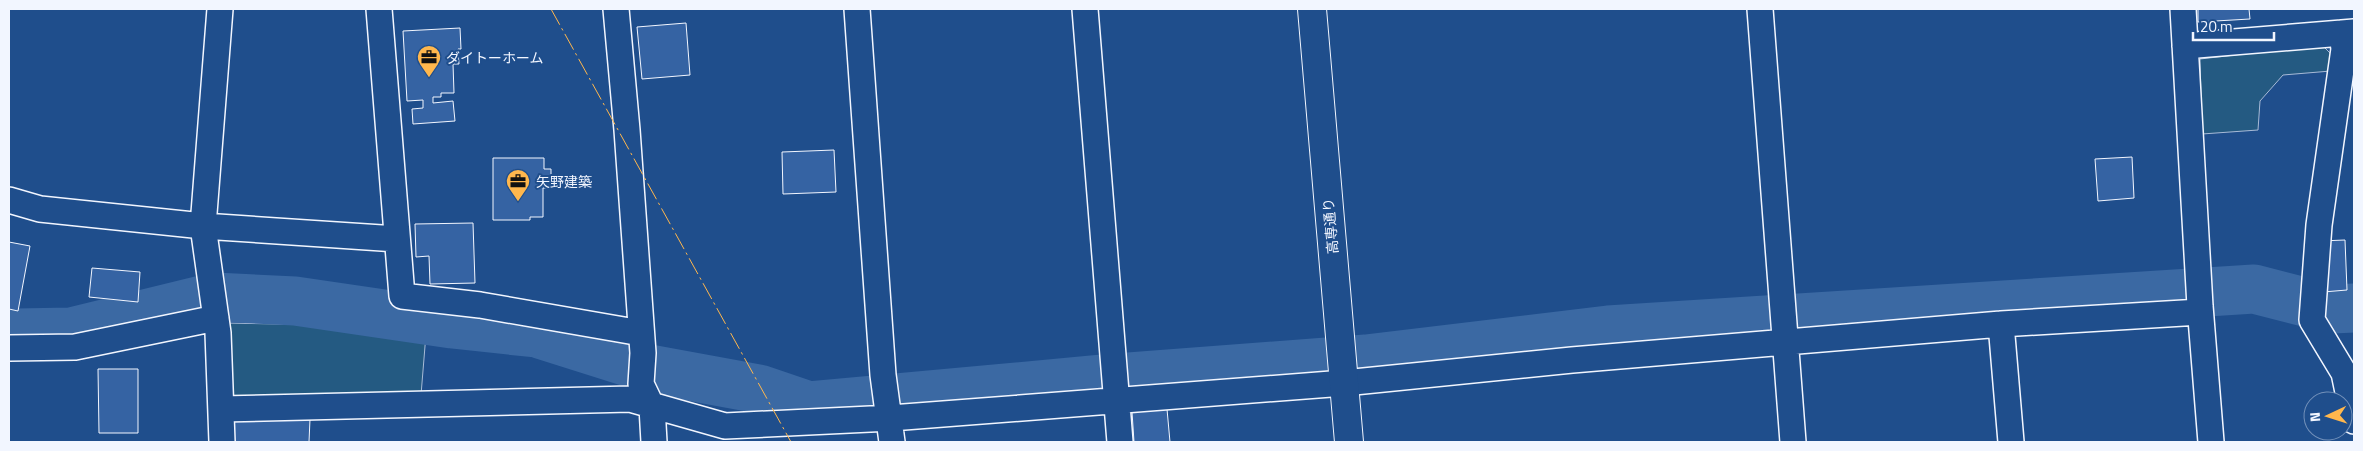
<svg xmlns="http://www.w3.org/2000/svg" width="2363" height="451" font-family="'Titillium Web','Noto Sans JP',sans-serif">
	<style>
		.green { fill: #245a82; stroke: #a8bbd7 }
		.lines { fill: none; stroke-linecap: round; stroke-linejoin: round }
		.river { stroke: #3b69a3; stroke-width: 49 }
		.building { fill: #3563a3; stroke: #f2f6ff }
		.street-casing { stroke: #f2f6ff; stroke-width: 28 }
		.secondary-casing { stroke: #f2f6ff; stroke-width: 30 }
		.street { stroke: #1f4e8c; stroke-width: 25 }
		.secondary { stroke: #1f4e8c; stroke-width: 28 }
		.power { stroke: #ffb74d; stroke-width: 1; stroke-dasharray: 18 4 2.5 4; stroke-linecap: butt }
		.labels { text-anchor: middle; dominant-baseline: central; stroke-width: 4; stroke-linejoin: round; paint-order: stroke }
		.poi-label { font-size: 14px; fill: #f2f6ff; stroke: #1f4e8c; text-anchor: start }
		.street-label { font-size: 14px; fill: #f2f6ff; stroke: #1f4e8c }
	</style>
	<rect width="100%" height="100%" fill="#1f4e8c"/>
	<path class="green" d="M2322 45 2335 58 2331 71 2283 75 2260 101 2258 130 2202 134 2200 59Z
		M225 323 330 325 426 334 421 395 228 399Z"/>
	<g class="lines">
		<path class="river" d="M9 331 17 333 71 332 214 297 295 301 452 324 536 333 650 369 759 389 809 406 1103 379 1366 359 1608 330 2254 289 2332 309 2354 308"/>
	</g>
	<path class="building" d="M2198 9H2249L2250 19 2198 22Z
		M686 23 690 75 642 79 637 27Z
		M460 28 461 49H458L459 64H453L454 93H441V97H433V103L453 101 455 121 413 124 412 109 423 108V100L407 101 403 31Z
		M834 150 836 192 783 194 782 152Z
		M2132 157 2134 198 2098 201 2095 159Z
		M493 158H544V169H551V188H543V217H530V220H493Z
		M473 223 475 283 430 284 429 256 416 257 415 224Z
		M2345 240 2347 290 2323 292 2320 241Z
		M9 242 30 246 18 311 9 309Z
		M92 268 140 272 138 302 89 297Z
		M98 369H138V433H99Z
		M1167 409 1170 442H1134L1132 412Z
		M228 417 310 419 309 442H228Z"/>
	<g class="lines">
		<g class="street-casing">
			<path id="street" d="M220 9 203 226 397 239
				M379 9 402 296 480 305 641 333
				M616 9 627 130 643 353 641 384 652 407 654 442
				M857 9 883 375 892 442
				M1085 9 1120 442
				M1760 9 1793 442
				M2183 9 2200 306 2211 442
				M2342 33 2344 49 2319 225 2312 320 2344 373 2354 421
				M2185 46 2354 32
				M9 200 40 209 203 226 218 333 222 442
				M2001 324 2011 442
				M9 348 75 347 216 318
				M221 409 630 399 725 426 891 418 1344 383 1572 360 2001 324 2200 312"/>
		</g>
		<g class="secondary-casing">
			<path id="secondary" d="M1312 9 1349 442"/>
		</g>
		<use href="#street" class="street"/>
		<use href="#secondary" class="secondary"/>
		<path class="power" d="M551 9 791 442"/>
	</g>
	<defs>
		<g id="office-pin" transform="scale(1.25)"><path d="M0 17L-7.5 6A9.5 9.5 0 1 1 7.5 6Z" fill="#ffb74d" stroke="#1f4e8c"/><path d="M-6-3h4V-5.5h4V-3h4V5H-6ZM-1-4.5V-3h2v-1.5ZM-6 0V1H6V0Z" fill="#111"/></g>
	</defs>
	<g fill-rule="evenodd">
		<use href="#office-pin" x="429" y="57"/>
		<use href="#office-pin" x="518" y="181"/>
	</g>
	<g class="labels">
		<g class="poi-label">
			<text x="446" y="57">ダイトーホーム</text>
			<text x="536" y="181">矢野建築</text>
		</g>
		<g class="street-label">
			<text transform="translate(1330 226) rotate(-95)">高専通り</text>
		</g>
	</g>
	<rect width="2363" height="451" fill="none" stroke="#f2f6ff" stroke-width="20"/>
	<g transform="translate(2328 416) rotate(266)"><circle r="24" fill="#1f4e8c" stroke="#7391ba"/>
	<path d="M0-4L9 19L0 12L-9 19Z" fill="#ffb74d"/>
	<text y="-8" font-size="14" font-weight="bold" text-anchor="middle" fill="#f2f6ff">N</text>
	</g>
	<path d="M2193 32v8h81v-8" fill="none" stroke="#f2f6ff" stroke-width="2.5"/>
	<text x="2200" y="32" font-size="15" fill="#f2f6ff" stroke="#1f4e8c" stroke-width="4" paint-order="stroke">20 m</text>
</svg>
